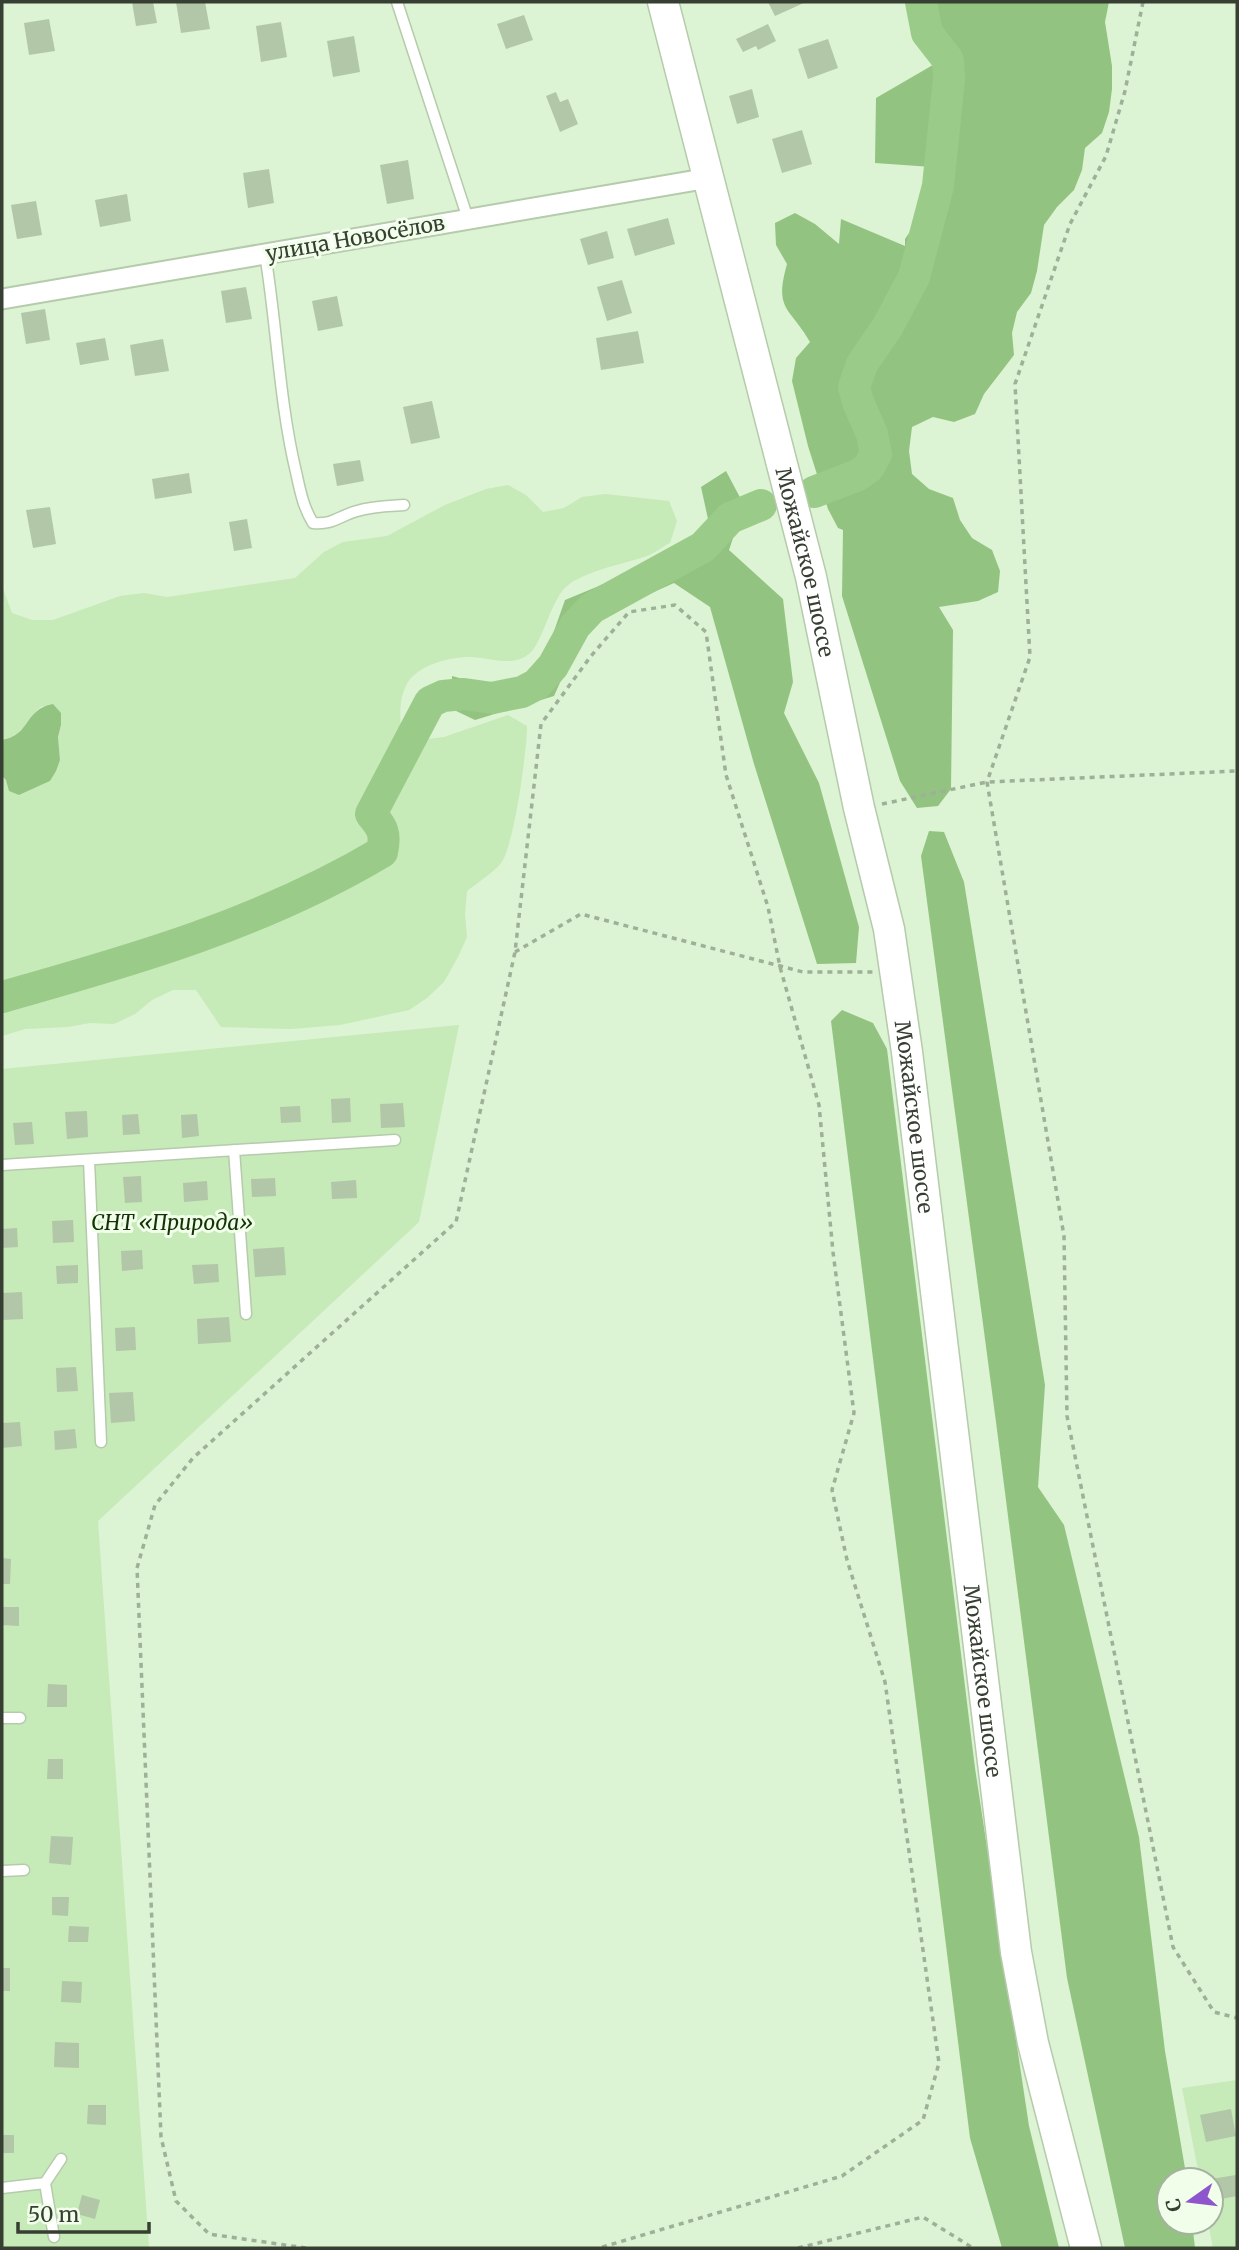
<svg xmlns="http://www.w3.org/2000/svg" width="1239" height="2250" font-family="Merriweather,serif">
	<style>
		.green { fill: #c6eab8 }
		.forest { fill: #93c380 }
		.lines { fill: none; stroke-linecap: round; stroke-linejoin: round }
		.river { stroke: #9bcb88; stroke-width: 32 }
		.building { fill: #b1c7a8 }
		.service-casing { stroke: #b5cbac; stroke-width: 13 }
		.minor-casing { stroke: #b5cbac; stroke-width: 23 }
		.primary-casing { stroke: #b5cbac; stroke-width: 33 }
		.path { stroke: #9eb098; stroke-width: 3.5; stroke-dasharray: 5 5; stroke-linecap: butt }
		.service { stroke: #fff; stroke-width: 10 }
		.minor { stroke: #fff; stroke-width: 19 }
		.primary { stroke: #fff; stroke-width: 30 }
		.labels { text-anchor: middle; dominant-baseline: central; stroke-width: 6; stroke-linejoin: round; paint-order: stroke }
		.street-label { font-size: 21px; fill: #363f32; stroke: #f0feea }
		.park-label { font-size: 21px; font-style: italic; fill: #143304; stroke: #f0feea }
	</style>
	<rect width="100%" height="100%" fill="#dcf3d4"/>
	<path class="green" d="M508 485 526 495 543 512 564 508 582 497 605 494 669 501 677 521 670 543C662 547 655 553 647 556 624 564 578 572 563 590 550 606 541 643 531 652 514 669 490 657 470 657 448 657 413 666 405 688 399 701 400 716 401 730L420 740 444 737 508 715 527 726C527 750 514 847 501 863 492 874 478 882 467 891L465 914 467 937 458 957 444 982 427 998 409 1010 340 1025 291 1029 221 1027 196 990H173L152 1000 135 1014 114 1024 90 1023 68 1027 25 1029 2 1036V776L19 795 50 781 60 760 58 737 61 725V713L42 706C25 719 24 736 2 740V586L12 613 32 620H53L120 596 144 593 167 597 295 578 324 552 343 542 387 536 445 505 486 489Z
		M459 1025 419 1222 98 1521 149 2248H2V1069Z
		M1237 2080V2248H1213L1208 2222H1211V2180H1200L1182 2088Z"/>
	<path class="forest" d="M932 2H1109L1105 22 1112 66V89L1109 112 1102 133 1085 148 1082 170 1074 190 1057 207 1044 225 1037 271 1031 293 1017 312 1012 333 1014 355 984 394 975 414 954 422 933 417 912 427 909 451 912 474 929 489 953 498 960 520 972 538 992 550 1000 571 998 592 978 601 939 607 953 630 951 789 938 806 917 808 900 781 842 596 843 530 838 528 828 509 808 446 792 381 796 358 810 342C789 306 774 311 787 264L776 245 775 223 795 213 815 224 839 244 841 219 905 246V239L930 202 937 184 932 167 875 163 876 98 938 62Z
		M726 471 744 505 729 550 783 599 793 682 784 713 819 783 859 927 856 963 817 964 754 764 710 607 674 583 587 622 554 696 475 720 452 709V676L496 688 541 668 565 600 703 543 710 528 701 487Z
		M53 704 61 713V725L58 737 60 760 56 771 50 781 19 795 9 791 6 780 2 776V740C31 735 23 710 53 704Z
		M929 831 944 832 964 882 1045 1385 1038 1487 1064 1525 1139 1837 1165 2051 1187 2180H1169V2222H1192L1195 2248H1125L1067 1978 996 1422 921 856Z
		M842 1010 873 1023 887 1049 975 1768 1029 2126 1059 2248H1002L970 2138 831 1021Z"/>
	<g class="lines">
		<path class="river" d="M814 492 858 475 868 468 876 454 872 434 858 402 854 387 862 364 888 326 914 277 938 186 949 79 948 60 927 33 921 2
			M2 997C134 960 263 923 382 852 386 834 383 828 371 814L430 702 443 696 464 694 492 698 522 692 537 684 553 666 575 626 592 608 703 547 730 518 761 505"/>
	</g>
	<path class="building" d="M132 2H153L157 23 136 26Z
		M176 2H205L210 29 181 33Z
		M768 2H806L775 16Z
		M524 15 533 40 506 49 497 24Z
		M49 19 55 51 29 55 24 23Z
		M281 22 287 57 261 62 256 26Z
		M768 24 776 41 758 50 756 46 743 52 736 39Z
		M354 36 360 72 333 77 327 41Z
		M828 39 838 68 808 79 798 49Z
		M752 89 759 117 737 124 729 96Z
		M556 92 560 102 568 99 578 124 560 132 546 96Z
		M802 130 812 164 782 173 772 139Z
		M408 160 414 199 387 204 380 165Z
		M269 169 274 203 248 208 243 173Z
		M127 194 131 221 100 227 95 200Z
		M36 201 42 235 17 239 11 205Z
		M668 218 675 244 635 256 627 229Z
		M607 231 614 258 588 265 580 239Z
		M622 280 632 313 607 321 597 287Z
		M246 287 252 319 226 323 221 291Z
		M337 296 343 326 318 331 312 301Z
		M45 309 50 340 26 344 21 313Z
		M638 331 644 363 601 370 596 338Z
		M105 338 109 360 80 365 76 343Z
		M163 339 169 371 135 376 130 345Z
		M432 401 440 438 411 444 403 407Z
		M360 460 364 481 337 486 333 464Z
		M189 473 192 493 155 499 152 479Z
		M50 507 56 544 33 548 26 510Z
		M247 519 252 548 234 551 229 522Z
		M350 1098 351 1122 332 1123 331 1099Z
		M403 1103 405 1127 381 1128 380 1104Z
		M300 1106 301 1122 281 1123 280 1107Z
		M87 1111 88 1137 67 1139 65 1112Z
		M138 1114 140 1134 123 1135 122 1115Z
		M197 1114 199 1136 182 1138 181 1115Z
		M32 1122 34 1144 15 1145 13 1123Z
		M141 1176 142 1202 125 1203 123 1177Z
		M275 1178 276 1196 252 1197 251 1179Z
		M356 1180 357 1198 332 1199 331 1182Z
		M207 1181 208 1200 184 1202 183 1183Z
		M73 1220 74 1242 53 1243 52 1221Z
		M17 1228 18 1247 2 1248V1229Z
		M284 1247 286 1275 255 1277 253 1249Z
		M142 1250 143 1269 122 1271 121 1251Z
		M218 1264 219 1282 194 1284 192 1265Z
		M78 1265V1283L57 1284 56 1266Z
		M22 1292 23 1319 3 1320 2 1293Z
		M229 1317 231 1342 198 1344 197 1319Z
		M135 1327 136 1350 116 1351 115 1328Z
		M76 1367 78 1391 57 1392 56 1368Z
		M133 1392 135 1421 111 1423 109 1393Z
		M20 1422 22 1446 2 1448V1423Z
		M75 1429 77 1448 55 1450 54 1431Z
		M2 1558 11 1559 10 1584H2Z
		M2 1607H19V1626L2 1625Z
		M48 1684 67 1685V1707H47Z
		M48 1759H63V1779H47Z
		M51 1836 73 1837 71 1865 49 1863Z
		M52 1897H69L68 1916 52 1915Z
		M69 1926 89 1927 88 1942H68Z
		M2 1968H10V1991H2Z
		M62 1981 82 1982 81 2003 61 2002Z
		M55 2042 79 2043V2068L54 2067Z
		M88 2105H106V2125L87 2124Z
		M1231 2109 1236 2136 1206 2142 1200 2115Z
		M2 2135H14V2153H2Z
		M1236 2175 1237 2196 1216 2200 1211 2179Z
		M82 2195 100 2200 95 2219 77 2214Z"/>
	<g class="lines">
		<g class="service-casing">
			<path id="service" d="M397 2 468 219
				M265 254C277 326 279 401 296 472 300 490 303 507 313 523 333 525 339 516 357 511 373 506 389 506 404 505
				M234 1150 246 1314
				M89 1160 101 1442
				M2 1165 395 1140
				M2 1718H20
				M2 1871 24 1870
				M2 2188 45 2183
				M54 2237 45 2183 61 2159"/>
		</g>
		<g class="minor-casing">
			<path id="minor" d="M2 299 709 178"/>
		</g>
		<g class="primary-casing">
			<g id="primary">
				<path id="s1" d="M663 2 811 577 859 808 889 929 907 1052 1016 1952 1033 2043 1086 2248"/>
			</g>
		</g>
		<path class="path" d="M1143 2 1125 91 1106 156 1070 224 1015 384 1030 657 987 782 1064 1236 1067 1416 1173 1947 1214 2012 1237 2018
			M882 804 987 782 1237 771
			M515 952 581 914 803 972H873
			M306 2248 209 2234 176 2201 161 2137 137 1568 155 1505 193 1458 456 1222 515 952 541 724 591 656 629 612 675 605 706 632 726 775 768 907 780 967 819 1105 833 1252 854 1413 832 1490 847 1560 885 1682 939 2063 923 2120 842 2176 599 2248
			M798 2248 923 2217 973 2248"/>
		<use href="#service" class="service"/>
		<use href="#minor" class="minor"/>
		<use href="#primary" class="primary"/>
	</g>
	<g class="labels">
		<g class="street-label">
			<text transform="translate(355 238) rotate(-10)">улица Новосёлов</text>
			<text stroke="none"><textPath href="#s1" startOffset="578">Можайское шоссе</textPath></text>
			<text stroke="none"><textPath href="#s1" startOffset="1144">Можайское шоссе</textPath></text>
			<text stroke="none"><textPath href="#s1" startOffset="1712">Можайское шоссе</textPath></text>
		</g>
		<g class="park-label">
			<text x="172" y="1222">СНТ «Природа»</text>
		</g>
	</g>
	<rect width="1239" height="2250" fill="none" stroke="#363f32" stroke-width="7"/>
	<g transform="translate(1190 2201) rotate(256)"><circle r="33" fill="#f0feea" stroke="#a6b2a0" stroke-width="2"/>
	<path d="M0-5L12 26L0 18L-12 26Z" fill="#8f55cc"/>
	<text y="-10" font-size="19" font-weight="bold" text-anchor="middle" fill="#363f32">С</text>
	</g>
	<path d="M18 2222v10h131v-10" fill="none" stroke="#363f32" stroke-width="3.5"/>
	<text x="28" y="2222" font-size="21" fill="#363f32" stroke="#f0feea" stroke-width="5" paint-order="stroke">50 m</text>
</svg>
